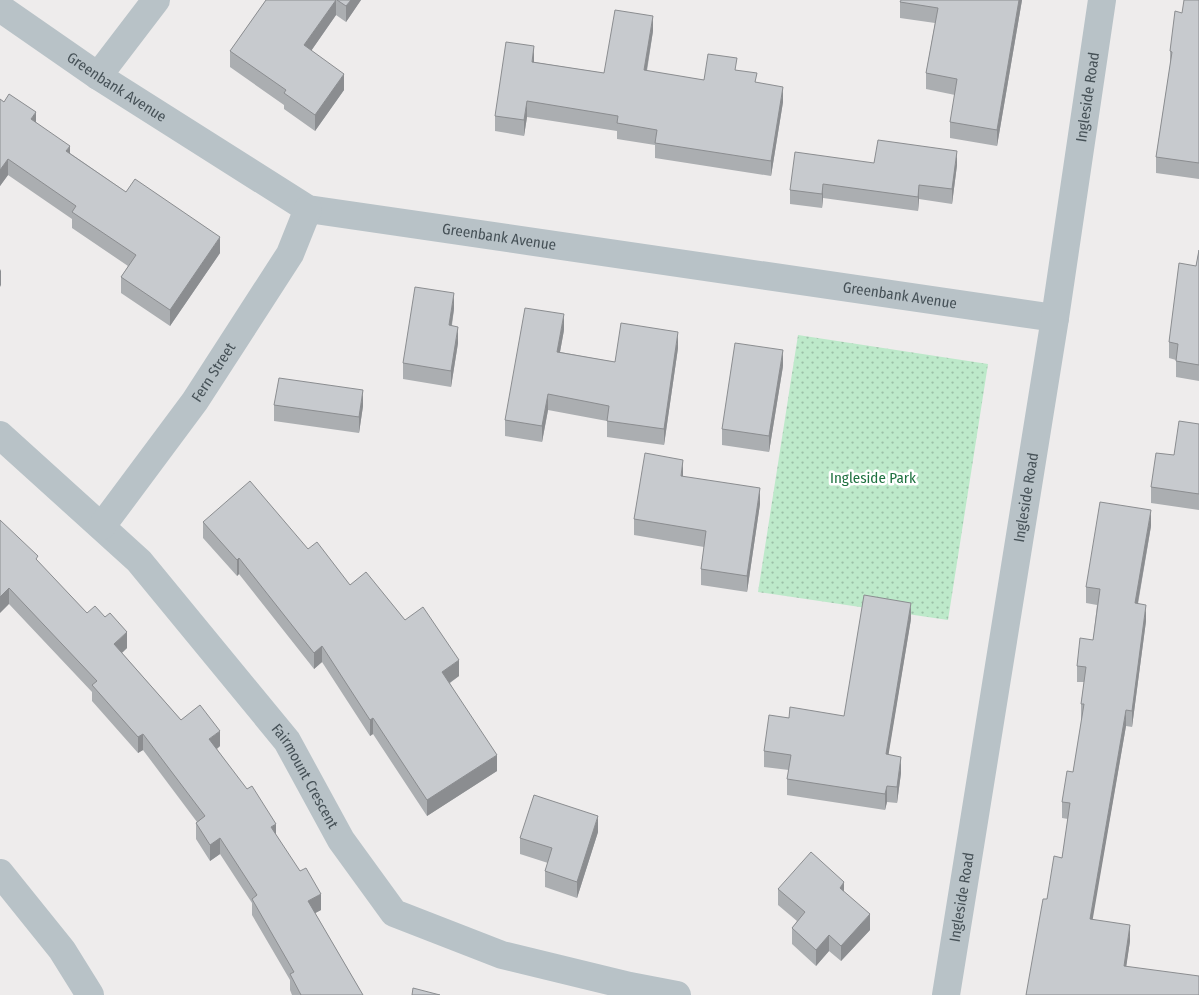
<svg xmlns="http://www.w3.org/2000/svg" width="1199" height="995" font-family="'Fira Sans Condensed',sans-serif">
	<style>
		.park { fill: url(#park-dots) }
		.lines { fill: none; stroke-linecap: round; stroke-linejoin: round }
		.minor { stroke: #b8c2c7; stroke-width: 28 }
		.wall { fill: #abaeb1 }
		.shaded-wall { fill: #8b8d90 }
		.building { fill: #c7cace; stroke: #8b8d90 }
		.labels { text-anchor: middle; dominant-baseline: central; stroke-width: 5; stroke-linejoin: round; paint-order: stroke }
		.street-label { font-size: 15px; fill: #465157; stroke: #fff }
		.park-label { font-size: 15px; fill: #1f7140; stroke: #fff }
	</style>
	<defs>
		<pattern id="park-dots" width="8" height="8" patternUnits="userSpaceOnUse" patternTransform="scale(1.25)"><rect width="8" height="8" fill="#bde9ca"/><path d="M2 2h.1M6 6h.1" fill="none" stroke="#9bbfa7" stroke-width="1.8" stroke-linecap="round"/></pattern>
	</defs>
	<rect width="100%" height="100%" fill="#eeecec"/>
	<path class="park" d="M798 335 988 364 948 620 758 592Z"/>
	<g class="lines">
		<g class="minor">
			<path id="s1" d="M0 8 98 76 308 209 1055 318"/>
			<path d="M98 76 156 0"/>
			<path id="s2" d="M0 435 139 561 287 741 341 840 394 913 502 955 630 986 677 995"/>
			<path id="s3" d="M102 526 195 401 290 254 308 209"/>
			<path d="M0 873 62 950 90 995"/>
			<path id="s4" d="M946 995 1055 318 1102 0"/>
		</g>
	</g>
	<path class="wall" d="M266 0H361L346 22 336 15 311 51 344 90 315 131 284 109V105L230 67V51Z
		M1022 0 997 146 950 138V122L955 95 926 89V73L935 23 900 18V2Z
		M1199 0V179L1156 173V157L1170 66V51L1182 13Z
		M653 31 647 71 704 80 737 70 757 83 783 102 771 176 655 158V145L617 139V131L527 117 524 136 495 131V116L534 62 604 73Z
		M0 99 36 122 70 153 126 192 220 253 170 326 121 293V277L128 266 72 228V219L8 175 0 186Z
		M874 163 957 165 952 204 919 199 918 211 823 198 822 208 790 204V190Z
		M1199 250V381L1176 377V360L1169 358V342L1196 266Z
		M454 309 452 325 458 343 451 387 403 379V363Z
		M564 330 560 352 615 362 678 348 664 445 607 437V421L548 410 542 442 505 436V420Z
		M783 366 769 452 722 445V429Z
		M274 405 363 406 359 433 274 421Z
		M1199 424V510L1151 503V487L1174 455Z
		M683 476 760 504 747 592 701 585V569L704 547 634 535V519Z
		M0 520 38 562 87 613 127 648 122 653 181 720 220 746 217 749 276 835 321 910 315 913 363 995H292L290 990V980L252 915V903L220 854 210 861 196 839V823L197 822 143 750 138 753 92 701V692L9 604Z
		M203 522 308 549 350 585 405 620 459 676 450 683 497 771 427 816 373 734 370 736 322 662 314 669 239 574 237 576 203 538Z
		M1151 526 1138 604 1146 621 1132 727 1126 726 1092 919 1130 941 1126 966 1026 995 1047 899 1062 858 1068 819 1062 818V802L1073 772 1082 720H1081V704L1084 682H1077V666L1093 640 1097 605 1086 603V587Z
		M911 619 888 755 901 773 897 803 887 802 885 810 787 795V779L789 770 764 767V751L789 718 844 716Z
		M598 832 577 898 545 887V871L548 863 520 854V838Z
		M778 889 844 892 870 930 841 961 829 951 816 966 792 944V928L797 921 778 905Z"/>
	<path class="shaded-wall" d="M336 0V15L304 61V45Z
		M351 0H361L346 22V6Z
		M1019 0H1022L997 146V130Z
		M653 16V31L644 86V70Z
		M534 46V62L532 77V62Z
		M344 74V90L315 131V115Z
		M783 87V102L771 176V161Z
		M527 101V117L524 136V120Z
		M36 112V128L31 119Z
		M70 146V162L66 151Z
		M957 151V165L952 204V189Z
		M8 159V175L0 186V170Z
		M823 184V198L822 208V194Z
		M919 185V199L918 211V197Z
		M220 237V253L170 326V310Z
		M1 269V285L0 287V271Z
		M454 293V309L449 341V325Z
		M564 314V330L557 368V352Z
		M458 327V343L451 387V371Z
		M678 332V348L664 445V429Z
		M783 350V366L769 452V436Z
		M363 390V406L359 433V417Z
		M548 394V410L542 442V426Z
		M683 460V476H681Z
		M760 488V504L747 592V576Z
		M1151 510V526L1135 619V603Z
		M239 558V574L237 576V560Z
		M9 588V604L0 613V597Z
		M911 603V619L886 770V754Z
		M1146 605V621L1132 727V711Z
		M127 632V648L114 660V644Z
		M322 646V662L314 669V653Z
		M459 660V676L442 688V672Z
		M1126 710V726L1090 935V919Z
		M373 718V734L370 736V720Z
		M220 731V746L209 755V739Z
		M143 734V750L138 753V737Z
		M497 755V771L427 816V800Z
		M901 757V773L897 803V787Z
		M887 786V802L885 810V794Z
		M598 816V832L577 898V882Z
		M276 824V840L271 827Z
		M220 838V854L210 861V845Z
		M844 882V898L840 888Z
		M321 894V910L308 917V901Z
		M870 914V930L841 961V946Z
		M1130 925V941L1124 982V966Z
		M829 935V951L816 966V950Z"/>
	<path class="building" d="M266 0H336L304 45 344 74 315 115 284 93 286 90 230 51Z
		M337 0H351L346 6Z
		M901 0H1019L997 130 950 122 957 79 926 73 938 8 900 2Z
		M1184 0H1199V163L1156 157 1172 52 1170 51 1175 11 1182 13Z
		M615 10 653 16 644 70 704 80 708 54 737 58 735 70 757 73 755 82 783 87 771 161 655 143 657 130 617 123 618 116 527 101 524 120 495 116 506 42 534 46 532 62 604 73Z
		M9 94 36 112 31 119 70 146 66 151 126 192 135 179 220 237 170 310 121 277 136 255 72 212 76 206 8 159 0 170V99L4 102Z
		M878 140 957 151 952 189 919 185 918 197 823 184 822 194 790 190 795 152 874 163Z
		M1199 250V365L1176 361 1178 344 1169 342 1179 263 1196 266Z
		M415 287 454 293 449 325 458 327 451 371 403 363Z
		M525 308 564 314 557 352 615 362 621 323 678 332 664 429 607 421 609 406 548 394 542 426 505 420Z
		M735 343 783 350 769 436 722 429Z
		M279 378 363 390 359 417 274 405Z
		M1179 421 1199 424V494L1151 487 1156 453 1174 455Z
		M645 453 683 460 681 476 760 488 747 576 701 569 706 531 634 519Z
		M250 481 308 549 317 542 350 585 366 572 405 620 423 607 459 660 442 672 497 755 427 800 373 718 370 720 322 646 314 653 239 558 237 560 203 522Z
		M1100 502 1151 510 1135 603 1146 605 1132 711 1126 710 1090 919 1130 925 1124 966 1199 976V995H1026L1043 899H1047L1054 856 1062 858 1070 803 1062 802 1067 771 1073 772 1084 704H1081L1086 667 1077 666 1080 638 1093 640 1100 589 1086 587Z
		M0 520 38 556 36 559 87 613 95 606 105 617 110 613 127 632 114 644 181 720 200 705 220 731 209 739 247 789 252 786 276 824 271 827 300 871 306 868 321 894 308 901 363 995H301L290 974 294 972 252 899 257 895 220 838 210 845 196 823 205 816 143 734 138 737 92 685 97 681 9 588 0 597Z
		M864 595 911 603 886 754 901 757 897 787 887 786 885 794 787 779 791 755 764 751 769 715 789 718 790 707 844 716Z
		M534 795 598 816 577 882 545 871 552 848 520 838Z
		M811 852 844 882 840 888 870 914 841 946 829 935 816 950 792 928 805 912 778 889Z
		M413 988 440 995H412Z"/>
	<g class="labels">
		<g class="street-label">
			<text stroke="none"><textPath href="#s1" startOffset="141">Greenbank Avenue</textPath></text>
			<text stroke="none"><textPath href="#s4" startOffset="909">Ingleside Road</textPath></text>
			<text stroke="none"><textPath href="#s1" startOffset="561">Greenbank Avenue</textPath></text>
			<text stroke="none"><textPath href="#s1" startOffset="966">Greenbank Avenue</textPath></text>
			<text stroke="none"><textPath href="#s3" startOffset="190">Fern Street</textPath></text>
			<text stroke="none"><textPath href="#s4" startOffset="504">Ingleside Road</textPath></text>
			<text stroke="none"><textPath href="#s2" startOffset="460">Fairmount Crescent</textPath></text>
			<text stroke="none"><textPath href="#s4" startOffset="99">Ingleside Road</textPath></text>
		</g>
		<g class="park-label">
			<text x="873" y="478">Ingleside Park</text>
		</g>
	</g>
</svg>
